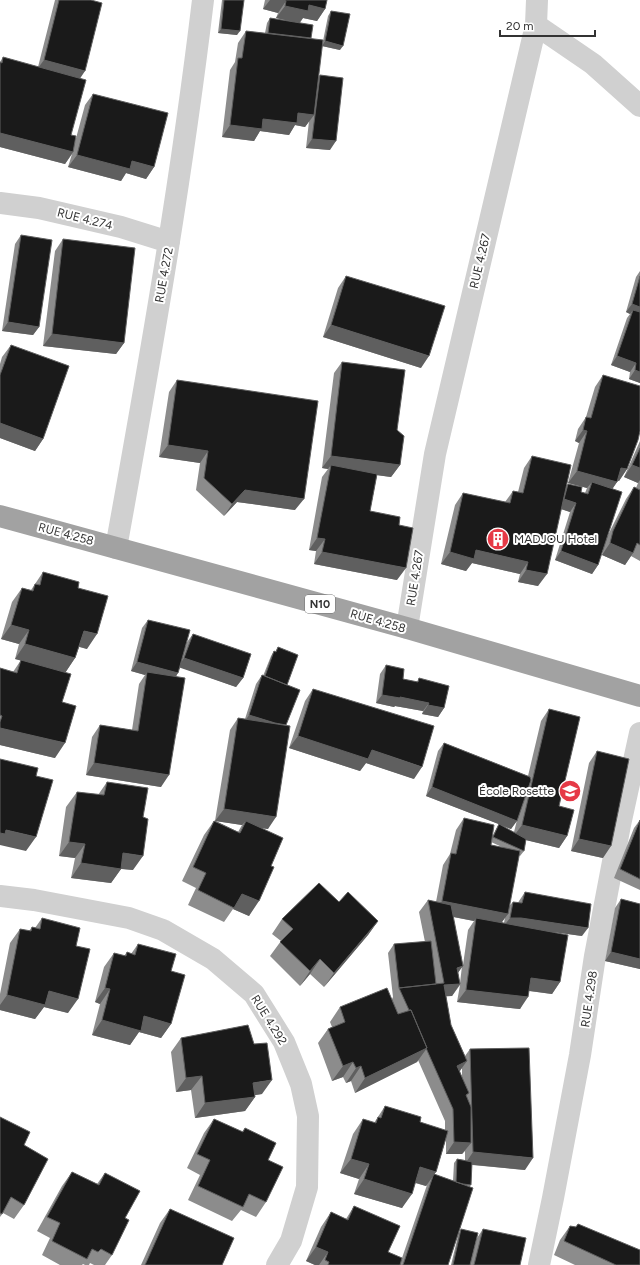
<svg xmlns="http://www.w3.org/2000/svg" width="640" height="1265" font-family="Figtree,sans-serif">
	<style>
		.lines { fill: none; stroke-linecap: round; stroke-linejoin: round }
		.minor { stroke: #d0d0d0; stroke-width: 22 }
		.trunk { stroke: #a2a2a2; stroke-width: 22 }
		.wall { fill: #8c8c8c; fill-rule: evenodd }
		.shaded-wall { fill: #5f5f5f }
		.building { fill: #1a1a1a; stroke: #5f5f5f }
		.labels { text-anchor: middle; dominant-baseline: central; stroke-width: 4; stroke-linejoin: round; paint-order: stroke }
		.shield { fill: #fff; stroke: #707070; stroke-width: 1 }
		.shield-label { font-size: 11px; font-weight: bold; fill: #333 }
		.street-label { font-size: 12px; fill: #333; stroke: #fff }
		.poi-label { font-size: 12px; fill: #333; stroke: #fff; text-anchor: start }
	</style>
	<rect width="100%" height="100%" fill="#fff"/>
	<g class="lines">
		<path class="minor" d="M536 25 537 0
			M0 203 39 208 121 227 169 242
			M116 548C149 366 181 184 203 0
			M407 628 435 454 536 25 593 64 640 106
			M0 896 34 900 129 918 163 930 213 959 254 994 284 1042 301 1084 308 1116 307 1187 291 1241 277 1265
			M539 1265 553 1198 580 1055 595 956 620 825 640 733"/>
		<path class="trunk" d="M0 516 407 628 640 696"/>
	</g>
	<path class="wall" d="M55 0H91L80 78 71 135 75 142 85 105 93 94 154 167 146 179 126 173 121 181 68 167 72 154 65 164 0 147V62L3 57 38 67Z
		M222 0H244L237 35 218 33Z
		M265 0H327L325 9 317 21 303 18 300 23 311 38 322 46 328 16 331 11 340 50 322 46 318 77 320 75 330 150 306 148 309 121 305 127 295 125 289 135 260 131 254 141 222 137 230 70 235 62 238 43 246 31 265 33 267 23 270 18 292 22 276 18 278 13 263 9Z
		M21 235 39 327 33 335 2 331 15 244Z
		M63 239 124 343 116 354 43 346 55 251Z
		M640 271V383L629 379 630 372 611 365 627 318 630 314 626 312 636 277Z
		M346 276 421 368 323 337 338 288Z
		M11 345 43 439 35 451 0 438V364L2 357Z
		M342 362 397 430 400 465 391 477 377 475 370 511 399 525 397 580 314 564 316 551 309 550 322 477 328 469 322 468 334 373Z
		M603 375 627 469 619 481 618 480 617 482 612 489 605 541 626 499 634 487 636 488 638 483 624 477 640 441V561L631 556 625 565 602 555 604 545 598 565 592 574 555 560 570 512 561 509 538 586 518 582 520 574 472 563 466 571 441 564 455 505 463 493 505 502 513 491 518 492 524 468 532 456 566 487 568 484 581 492 585 493 587 488 568 483 579 443 575 441 578 429 586 417 595 387Z
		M177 380 295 510 237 502 224 516 196 490 200 463 159 457 169 392Z
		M43 572 78 588 87 649 79 647 75 658 65 673 62 702 55 758 0 745V668L13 672 21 660 15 659 19 644 1 639 12 602 22 588 31 590Z
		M148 620 185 648 187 642 193 634 243 678 236 687 180 667 176 677 161 787 86 775 92 737 100 725 132 730 139 684 145 675 131 671 142 628Z
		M278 647 287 685 286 725 268 829 262 828 271 866 249 916 233 909 224 922 188 905 196 888 182 881 204 835 214 821H215L230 730 238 718 245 719 256 684 262 675 263 676 271 656 274 651 275 652ZM216 821 242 825 238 832Z
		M386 665 403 679 417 682 419 678 444 708 438 717 422 714 423 711 395 706 394 707 376 703 380 674Z
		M313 689 414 779 366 763 360 771 289 748 305 701Z
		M549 709 559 806 567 836 559 848 526 840 524 851 520 856 519 855 509 906 513 902 518 903 519 901 525 892 582 936 555 932 560 982 552 994 529 991 520 1009 457 1002 460 985 452 996H446L451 1025 465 1056 470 1049 525 1170 472 1165 470 1187 459 1233 461 1229 470 1265H451L458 1236 448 1265H315L306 1261 321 1227 331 1212 346 1219 354 1206 388 1252 402 1258 427 1185 426 1186 415 1183 402 1208 354 1194 359 1179 340 1173 353 1134 363 1119 374 1123 385 1106 420 1122 445 1131V1121L418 1060 417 1062 355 1093 351 1081 346 1083 343 1077 332 1081 318 1043 328 1029 332 1027 330 1022 340 1007 392 999 393 997 388 953 394 944 425 942 419 912 428 900 436 902 443 865 450 854 456 830 464 818 493 835 496 829 499 824 426 796 438 751 444 743 528 776 541 721ZM517 820 514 832 501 826 511 829ZM491 842 502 847 491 845ZM453 917 474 921 468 930 463 965ZM505 917 504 923 502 922ZM462 966 460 983 458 973ZM462 1068V1077L460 1071ZM446 1139V1154H462L465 1151V1160L457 1159 454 1163 453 1181 434 1174 436 1172Z
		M597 751 603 858 571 851 589 763Z
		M107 782 133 870 121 869 111 883 71 878 75 858 59 856 66 807 77 792 98 795Z
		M640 820V890L614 878 634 828Z
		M621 899 640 904V969L605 961 615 908Z
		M339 902 378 921 368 935 324 987 310 974 300 986 270 956 281 941 272 934 282 919Z
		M42 918 76 946 68 1013 44 1007 35 1019 0 1010V994L10 943 20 929 29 931 32 927 35 928Z
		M138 944 171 971V1024L161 1038 139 1032 130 1045 92 1035 100 1004 95 1002 104 967 114 953 124 956 127 952 131 954Z
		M181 1038 262 1094 255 1095V1097L245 1111 195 1118 191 1090 176 1092 171 1052Z
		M0 1117 24 1145V1205L14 1219 3 1213 0 1217Z
		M214 1119 242 1132 245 1128 268 1160 266 1202 256 1217 241 1210 232 1221 188 1200 200 1175 187 1168 204 1133Z
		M72 1172 97 1184 105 1173 125 1218 112 1255 105 1265H94L90 1263 89 1265H85L83 1264 82 1265H60L42 1255 50 1238 37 1231 62 1186Z
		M170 1209 222 1265H141L160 1223Z
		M578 1224 640 1265H575L554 1255 560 1240 570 1226 576 1227Z
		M483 1229 520 1265H470L477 1238Z"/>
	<path class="shaded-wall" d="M270 0H283L286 1 278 13 263 9Z
		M309 5 325 9 317 21 303 18 299 23 276 18 285 6Z
		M221 29 240 31 237 35 218 33Z
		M325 41 343 46 340 50 322 46Z
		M44 60 85 71 79 80 38 68Z
		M298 113 314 115 305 127 295 125 289 135 260 131 254 141 222 137 230 125Z
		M0 133 73 152 65 164 0 147Z
		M312 139 336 141 330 150 306 148Z
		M77 155 132 161 154 167 146 179 126 173 121 181 68 167Z
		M632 304 640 307V317L633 310 630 314 626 312Z
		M8 322 39 327 33 335 2 331Z
		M331 325 429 356 421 368 323 337Z
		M52 334 124 343 116 354 43 346Z
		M617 356 636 363 630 372 611 365Z
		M635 370 640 372V383L629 379Z
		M0 423 43 439 35 451 0 438Z
		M583 430 587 431 579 443 575 441Z
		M168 445 208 451 200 463 159 457Z
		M331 456 400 465 391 477 330 469 331 465 328 469 322 468Z
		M632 465 640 468V480L638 483 624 477Z
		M621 468 627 469 619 481 613 480Z
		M577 471 617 482 609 494 592 482 587 488 568 483Z
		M245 490 304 499 295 510 237 502 224 516 232 504Z
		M564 499 576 503 570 512 558 508Z
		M317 538 325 539 316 551 309 550Z
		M610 543 633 553 625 565 602 555Z
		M476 550 528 562 520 574 472 563 466 571 441 564 450 552Z
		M561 551 598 565 592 574 555 560Z
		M322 552 406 568 397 580 314 564Z
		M526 570 547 574 538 586 518 582Z
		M11 625 29 630 19 644 1 639Z
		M84 631 97 634 87 649 74 645Z
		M25 644 75 658 65 673 15 659Z
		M184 658 243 678 236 687 178 667Z
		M137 662 178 673 172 682 147 672 145 675 131 671Z
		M382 695 400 697 429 703 423 711 395 706 394 707 376 703Z
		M428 705 444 708 438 717 422 714Z
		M249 715 286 727 243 724Z
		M0 728 65 743 55 758 0 745Z
		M298 736 372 750 422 767 414 779 366 763 360 771 289 748Z
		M94 763 169 775 161 787 86 775Z
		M432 787 517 821 511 829 426 796Z
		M224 809 276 817 268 829 243 826 246 821 242 825 215 821Z
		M522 825 567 836 559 848 513 837Z
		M6 830 36 837 26 851 0 845V833Z
		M579 839 611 846 603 858 571 851Z
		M69 842 85 844 75 858 59 856Z
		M123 853 143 856 133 870 113 868Z
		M81 863 121 869 111 883 71 878Z
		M242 894 259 901 249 916 233 909Z
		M442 901 508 914 499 926 476 918 474 921 434 913Z
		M510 918H521L588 928 582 936 515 927H503Z
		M378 921 368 935 324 987 334 973Z
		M611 952 640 959V969L605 961Z
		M320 959 310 974 300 986 310 971Z
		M463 966 454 978 457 968Z
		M531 978 560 982 552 994 523 990Z
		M460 984 452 996 436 997 444 985Z
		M105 988 110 989 100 1004 95 1002Z
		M466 990 528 997 520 1009 457 1002Z
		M49 991 78 999 68 1013 44 1007 35 1019 0 1010V1005L7 995Z
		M144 1016 171 1024 161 1038 139 1032 130 1045 92 1035 102 1020Z
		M427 1048 417 1062 355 1093 365 1078Z
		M467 1061 459 1072 457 1066Z
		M353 1062 343 1077 332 1081 343 1066Z
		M361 1066 351 1081 346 1083 356 1068Z
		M202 1076 191 1090 176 1092 186 1078Z
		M272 1080 262 1094 243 1097 253 1083Z
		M255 1097 245 1111 195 1118 205 1103Z
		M454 1142 471 1143 462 1154H446Z
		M473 1152 533 1158 525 1170 465 1164Z
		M351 1159 369 1164 359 1179 340 1173Z
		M420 1167 436 1172 426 1186 410 1181Z
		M364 1179 412 1194 402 1208 354 1194Z
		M316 1247 328 1252 319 1265H315L306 1261Z"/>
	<path class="building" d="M59 0H91L102 3 85 71 44 60Z
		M224 0H244L240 31 221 29Z
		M283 0H327L325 9 309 5 308 11 285 6 286 1Z
		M331 11 350 14 343 46 325 41Z
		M270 18 313 25 311 38 268 33Z
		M246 31 323 40 314 115 298 113 297 123 263 119 262 129 230 125 238 58H242Z
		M3 57 86 80 71 135 76 136 73 152 0 133V62L2 63Z
		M320 75 343 78 336 141 312 139Z
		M93 94 168 113 154 167 132 161 130 169 77 155Z
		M21 235 52 240 39 327 8 322Z
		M63 239 135 248 124 343 52 334Z
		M346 276 445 306 429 356 331 325Z
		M640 276V307L632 304Z
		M633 310 640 312V372L635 370 636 363 617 356Z
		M11 345 69 366 43 439 0 423V375Z
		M342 362 405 370 397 430 404 436 400 465 331 456Z
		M603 375 640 386V431L638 440 627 469 621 468 617 482 577 471 587 431 583 430 586 417 591 418Z
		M177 380 318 401 304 499 245 490 232 504 204 478 208 451 168 445Z
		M640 448V468L632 465Z
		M532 456 571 465 547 574 526 570 528 562 476 550 474 559 450 552 463 493 510 503 513 491 523 493Z
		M331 465 377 474 370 511 400 517 399 525 413 528 406 568 322 552 325 539 317 538Z
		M592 482 622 492 598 565 561 551 576 503 564 499 568 484 582 487 581 492 588 494Z
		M634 487 640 490V489V545L637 543 633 553 610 543 613 531Z
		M43 572 79 582 78 588 108 596 97 634 84 631 75 658 25 644 29 630 11 625 22 588 33 591 35 584 40 585Z
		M148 620 190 630 178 673 137 662Z
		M193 634 251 654 243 678 184 658Z
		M278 647 298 655 287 685 265 676 274 651 276 652Z
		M21 660 71 674 62 702 76 706 65 743 0 728V722L2 716 0 715V668L17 673Z
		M386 665 404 669 403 679 418 682 419 678 449 686 444 708 428 705 429 703 400 697V698L382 695Z
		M147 672 185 678 169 775 94 763 100 725 138 731Z
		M262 675 300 690 286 725 275 723 249 715Z
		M313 689 434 726 422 767 372 750 368 759 298 736Z
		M549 709 580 717 559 806 574 810 567 836 522 825Z
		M238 718 290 726 276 817 224 809Z
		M444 743 530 777 531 780 517 821 432 787Z
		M597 751 629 759 611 846 579 839Z
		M0 759 38 768 36 776 53 780 36 837 6 830 5 834 0 833Z
		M107 782 148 788 143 817 148 819 143 856 123 853 121 869 81 863 85 844 69 842 77 792 104 795Z
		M464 818 494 825 491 845 520 851 508 914 442 901 451 853 456 854Z
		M640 820V879L620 869Z
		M214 821 240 833 246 821 283 838 271 866 274 867 259 901 242 894 234 908 198 890 206 873 193 867Z
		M499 824 526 839 524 851 493 837Z
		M319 883 339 902 348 892 378 921 334 973 320 959 310 971 280 942 293 929 282 919Z
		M525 892 591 904 588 928 521 918H510L513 902 522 903Z
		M621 899 640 904V959L611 952Z
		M428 900 451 905 463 966 457 968 460 984 444 985 451 1025 467 1061 457 1066 469 1093 466 1095 471 1107V1143L454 1142 453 1109 426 1048H427L411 1010H409L399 988 444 983Z
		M42 918 80 928 76 946 90 949 78 999 49 991 45 1005 7 995 20 929 31 931 32 927 40 929Z
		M476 918 568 935 560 982 531 978 528 997 466 990Z
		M431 941 436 984 399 988 394 944Z
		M138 944 176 954 171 971 185 975 171 1024 144 1016 141 1031 102 1020 110 989 105 988 114 953 126 956 127 952 135 955Z
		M387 988 398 1014 411 1010 427 1048 365 1078 361 1066 356 1068 353 1062 343 1066 328 1029 345 1022 340 1007Z
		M248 1025 254 1044 267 1043 272 1080 253 1083 255 1097 205 1103 202 1076 186 1078 181 1038Z
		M529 1048 533 1158 473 1152 470 1049Z
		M385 1106 421 1117 420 1122 448 1131 436 1172 420 1167 412 1194 364 1179 369 1164 351 1159 363 1119 376 1123 378 1117 381 1118Z
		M0 1117 30 1132 24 1145 48 1159 24 1205 11 1197 2 1214 0 1213Z
		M214 1119 243 1132 245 1128 276 1143 268 1160 283 1167 266 1202 249 1194 243 1207 198 1186 210 1160 197 1154Z
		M457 1159 472 1162 471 1185 463 1184 456 1182Z
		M72 1172 99 1185 105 1173 140 1191 125 1218 129 1220 112 1255 101 1249 98 1252 92 1249 87 1259 52 1241 60 1223 47 1217Z
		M434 1174 473 1188 448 1265H403L433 1176Z
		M354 1206 400 1226 388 1252 402 1258 400 1265H328L329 1262 325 1260 328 1252 316 1247 331 1212 348 1220Z
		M170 1209 234 1238 222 1265H145Z
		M578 1224 640 1250V1265H616L564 1241 570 1226 576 1227Z
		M461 1229 478 1233 470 1265H453Z
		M483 1229 526 1238 520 1265H474Z"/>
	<defs>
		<g id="building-disc" transform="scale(1.15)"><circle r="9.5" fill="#e63946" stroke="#fff"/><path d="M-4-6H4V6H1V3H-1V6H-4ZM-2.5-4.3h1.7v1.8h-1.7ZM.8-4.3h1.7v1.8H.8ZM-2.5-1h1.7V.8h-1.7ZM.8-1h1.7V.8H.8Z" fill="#fff"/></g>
		<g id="school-disc" transform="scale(1.15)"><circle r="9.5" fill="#e63946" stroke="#fff"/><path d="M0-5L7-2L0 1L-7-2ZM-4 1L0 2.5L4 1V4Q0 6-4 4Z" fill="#fff"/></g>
	</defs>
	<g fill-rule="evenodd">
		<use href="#building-disc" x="498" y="539"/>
		<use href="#school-disc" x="570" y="791"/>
	</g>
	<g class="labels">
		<rect class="shield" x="305" y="595" width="30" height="18" rx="3"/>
		<g class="shield-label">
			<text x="320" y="604">N10</text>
		</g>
		<g class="street-label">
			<text transform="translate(85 219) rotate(14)">RUE 4.274</text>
			<text transform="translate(480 261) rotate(-77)">RUE 4.267</text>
			<text transform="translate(164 275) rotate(-80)">RUE 4.272</text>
			<text transform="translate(66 534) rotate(15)">RUE 4.258</text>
			<text transform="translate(415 578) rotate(-81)">RUE 4.267</text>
			<text transform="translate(378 621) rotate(16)">RUE 4.258</text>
			<text transform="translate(589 999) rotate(-82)">RUE 4.298</text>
			<text transform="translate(269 1020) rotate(58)">RUE 4.292</text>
		</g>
		<g class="poi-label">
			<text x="514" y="539">MADJOU Hotel</text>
			<text x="554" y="791" text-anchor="end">École Rosette</text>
		</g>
	</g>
	<path d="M500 30v6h95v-6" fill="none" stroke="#333333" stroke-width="2"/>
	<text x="506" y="30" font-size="12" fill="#333333" stroke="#ffffff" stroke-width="3" paint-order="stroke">20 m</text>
</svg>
